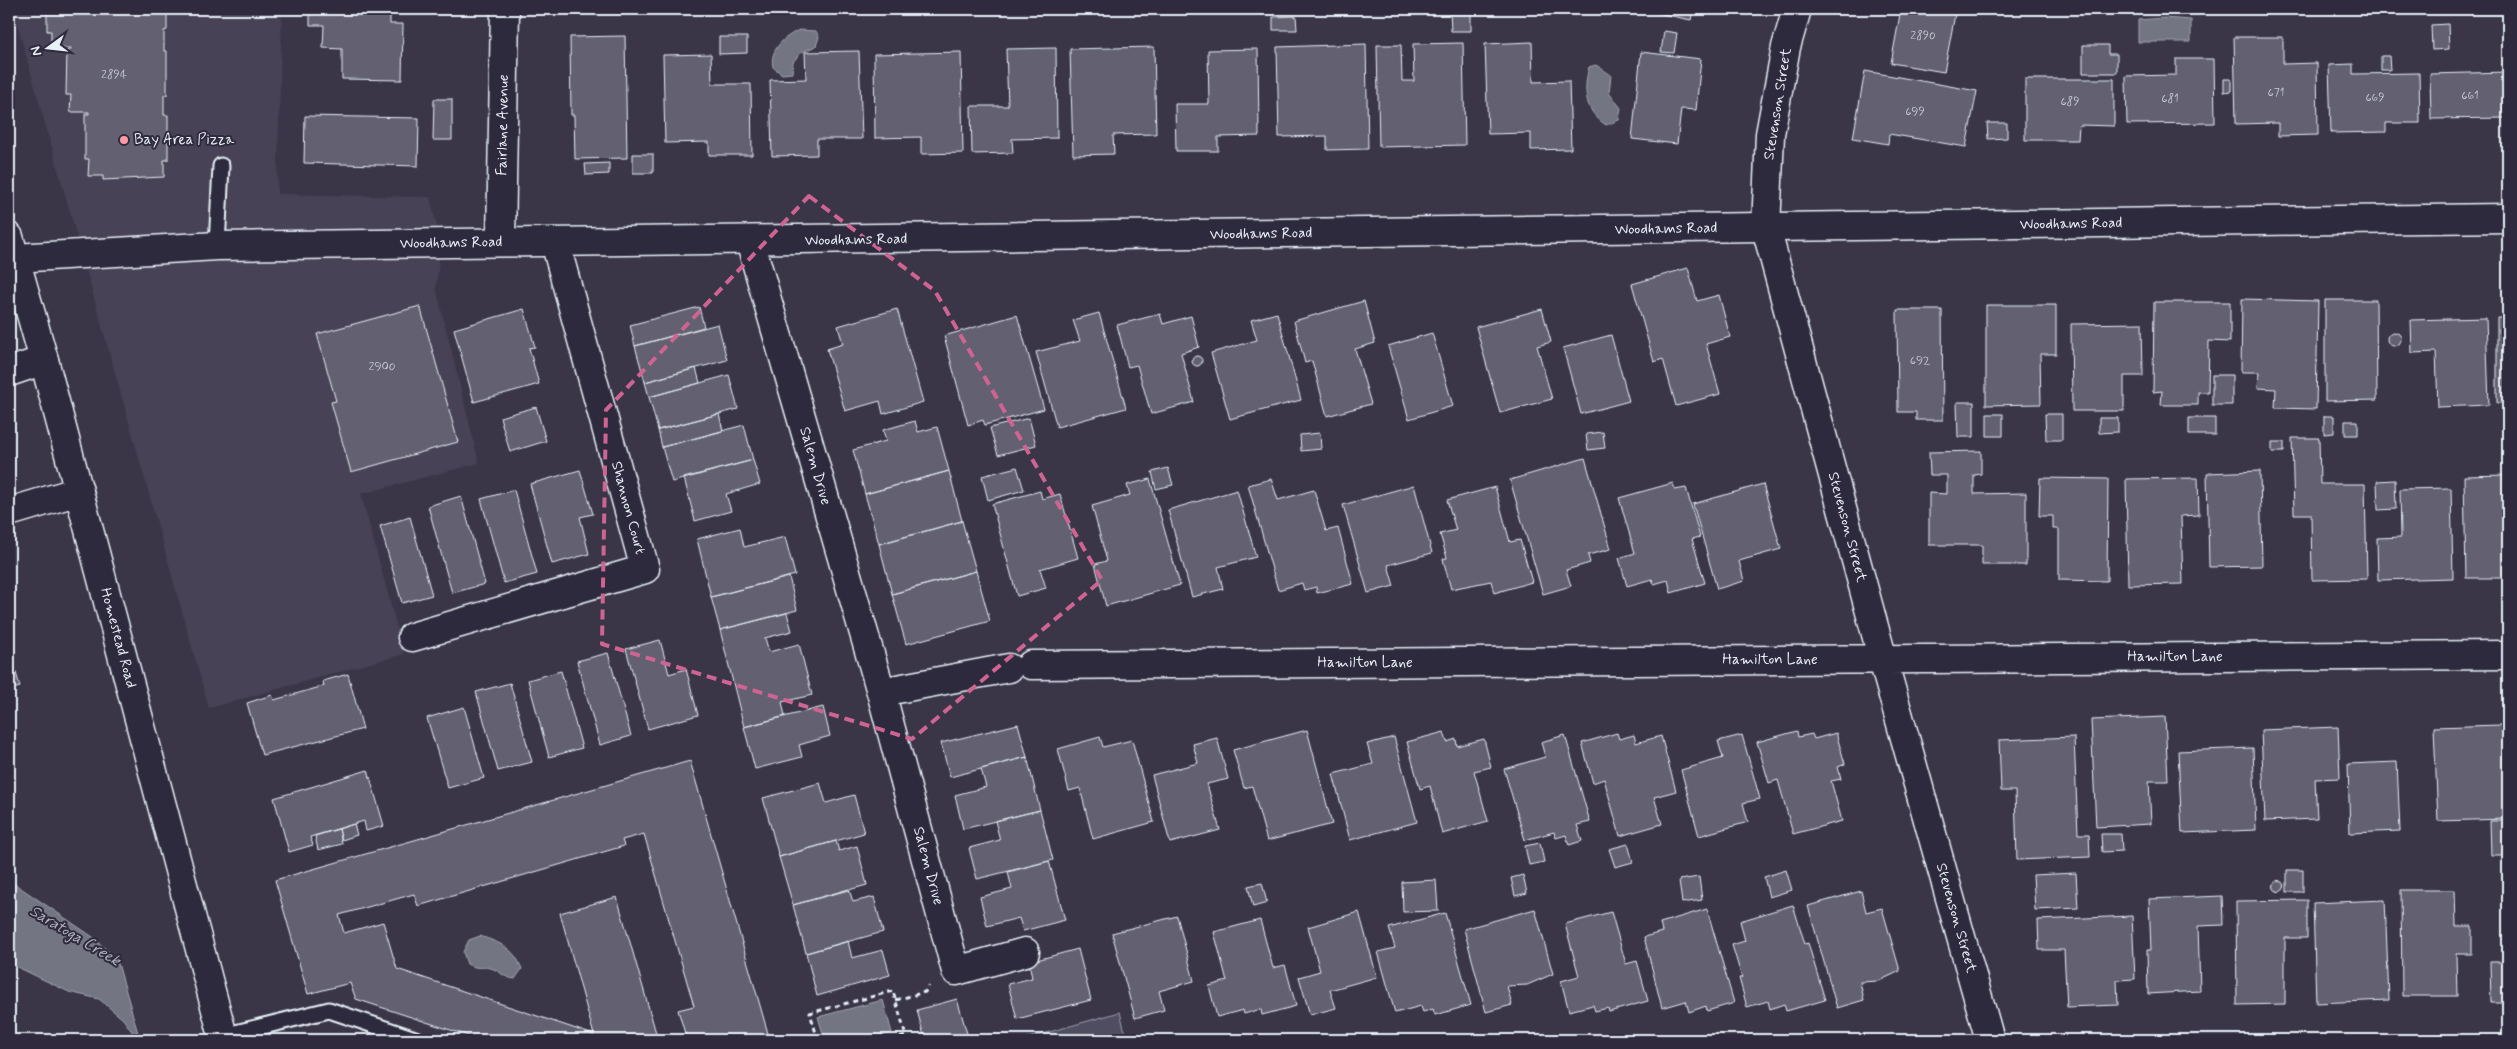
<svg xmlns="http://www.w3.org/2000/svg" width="2517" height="1049" font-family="Mynerve,sans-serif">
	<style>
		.built { fill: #464354 }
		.green { fill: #504e5f; stroke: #9ca0ac }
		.water { fill: #737482; stroke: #a2a6b1 }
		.building { fill: #636171; stroke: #e8f1f8 }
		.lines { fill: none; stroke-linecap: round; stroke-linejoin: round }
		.service-casing { stroke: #e8f1f8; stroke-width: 19 }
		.minor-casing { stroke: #e8f1f8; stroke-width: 31 }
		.tertiary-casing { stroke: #e8f1f8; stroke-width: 31 }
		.secondary-casing { stroke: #e8f1f8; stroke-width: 31 }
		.path { stroke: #e8f1f8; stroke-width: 3; stroke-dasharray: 5 4; stroke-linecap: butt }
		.service { stroke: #2f2a3d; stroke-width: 15 }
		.minor { stroke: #2f2a3d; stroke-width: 28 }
		.tertiary { stroke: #2f2a3d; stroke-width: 28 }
		.secondary { stroke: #2f2a3d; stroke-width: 28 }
		.marked { fill: none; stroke: #cf6492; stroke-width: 4; stroke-dasharray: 10 6; stroke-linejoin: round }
		.poi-dot { fill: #ff9aa2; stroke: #2f2a3d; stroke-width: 2 }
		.labels { text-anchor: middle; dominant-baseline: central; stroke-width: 4; stroke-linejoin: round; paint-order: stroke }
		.number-label { font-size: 12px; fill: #c7cdd6 }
		.street-label { font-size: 15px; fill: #e8f1f8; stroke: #2f2a3d }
		.poi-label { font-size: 15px; fill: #e8f1f8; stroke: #2f2a3d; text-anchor: start }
		.water-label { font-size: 16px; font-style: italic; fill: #aeb2bd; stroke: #2f2a3d }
	</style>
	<rect width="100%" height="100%" fill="#3a3648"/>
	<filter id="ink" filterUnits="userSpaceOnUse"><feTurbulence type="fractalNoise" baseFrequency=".02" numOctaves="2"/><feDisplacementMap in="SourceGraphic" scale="10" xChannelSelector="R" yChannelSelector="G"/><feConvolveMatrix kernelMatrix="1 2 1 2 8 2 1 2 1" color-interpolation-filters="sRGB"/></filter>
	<g filter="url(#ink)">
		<path class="built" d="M13 9H282L277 194 430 197 441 243 436 288 479 463 361 494 404 654 209 708Z"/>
		<path class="green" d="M1120 1012 1127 1040H1021Z"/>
		<path class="water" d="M2164 18 2191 20V42H2138V20Z
			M799 30 816 31 819 37 816 46 800 53 793 62 792 73 782 74 773 67C769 50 784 37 799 30Z
			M1596 65 1611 75 1609 93 1621 108 1619 120 1606 125C1584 111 1583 90 1589 67Z
			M9 880 93 937 117 960 140 1040H138L123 1019 99 999 69 992 9 963Z
			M480 936C501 943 514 948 522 969L515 979C503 978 500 970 490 968 480 966 479 970 467 964L463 952 469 940Z
			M883 1000 892 1033 866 1040H825L818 1017Z"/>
		<path class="building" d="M47 9H167V30L164 31V51H167V95H164V115H168V160H164V177L103 180V176H88L89 159H85V114H89V112H70L71 95H66L67 50H71V48H51V31H47Z
			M288 9H302V13H288Z
			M310 9H390V24H403L402 80 342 79V49L323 48 324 25H310Z
			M1638 9H1693L1691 20Z
			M1901 9H1956L1944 72 1891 63Z
			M1471 10V31H1451L1450 11Z
			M1296 16 1297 30H1273V17Z
			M2448 24 2449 49 2432 50 2431 25Z
			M1664 31 1677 33 1674 53 1661 52Z
			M625 36 627 158 575 159 574 115H571L570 37Z
			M719 37H747V53L719 54Z
			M2234 37H2283V64L2317 63 2318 135 2278 136V123L2236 124Z
			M1532 42 1533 82 1569 81 1571 149 1531 150V133L1488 134 1485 44Z
			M1463 43 1465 145 1379 147 1377 45H1401L1402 81H1414L1413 44Z
			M1366 44 1368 149 1327 150V136L1279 137 1277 47Z
			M2083 45H2108V54H2117V73H2083Z
			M1154 47 1156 134 1113 135 1114 154 1073 155 1070 49Z
			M1056 48 1057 138 1012 139 1013 153 972 154 971 106H1008L1006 49Z
			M1258 49 1259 136 1218 137V151H1176L1175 104H1209L1208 50Z
			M859 51 862 139H817V155L772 156 770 80 806 79 805 52Z
			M961 52 963 153 921 154V137L875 138 874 54Z
			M1641 52 1701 59 1696 110 1681 109 1677 144 1632 139Z
			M711 54 712 84H751L752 155H709V142L665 143 663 55Z
			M2381 56H2389L2390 70H2381Z
			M2176 59H2214L2215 123 2127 124 2126 76 2176 75Z
			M2353 64V74L2419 73 2420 123H2386V132L2331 133 2329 65Z
			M1865 71 1977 91 1966 147 1889 134 1888 144 1853 138Z
			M2508 72V118L2431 119 2430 74Z
			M2025 79H2114V126L2079 125 2078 140H2025Z
			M2224 79H2231V91L2224 92Z
			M434 99H452V140H433Z
			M305 116 419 118 418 166 304 163Z
			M1987 123H2007V138L1988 139Z
			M633 154H653V173H633Z
			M609 163V174L586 175 585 164Z
			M1688 268 1697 301 1719 295 1730 337 1706 344 1720 394 1676 406 1663 359 1654 362 1632 284Z
			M2242 299 2318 301 2316 409 2275 408 2276 389 2258 388 2259 372H2241Z
			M2325 300H2376L2377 400 2325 401Z
			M1364 301 1375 343 1355 349 1371 404 1327 416 1312 361 1305 363 1294 321Z
			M2154 302H2230V342L2209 341 2208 392H2198V405H2161L2162 391 2153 392Z
			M1986 305H2056V354H2040L2041 404 1986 405Z
			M420 306 458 442 351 472 331 402 336 401 317 334Z
			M699 307 704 327 635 346 630 325Z
			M524 309 535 347 529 348 539 384 474 402 454 329Z
			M897 309 923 402 883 414 880 401 845 411 827 349 843 344 838 326Z
			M1542 309 1551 342 1537 346 1552 399 1500 413 1476 327Z
			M1897 310H1942L1943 420H1916V412H1898Z
			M1099 313 1126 408 1057 427 1036 352 1080 341 1073 320Z
			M1277 313 1301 400 1230 419 1211 353 1257 340 1251 320Z
			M1160 314 1163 324 1191 316 1199 347 1181 353 1194 402 1151 414 1137 365 1128 367 1117 325Z
			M1017 315 1044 409 985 425 983 420 968 425 944 336Z
			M2486 318 2489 405 2438 407 2436 352 2412 353 2411 320Z
			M2497 318H2508V403H2497Z
			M2142 323 2143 376H2124V411H2072L2071 324Z
			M718 324 727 360 645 382 635 346Z
			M2387 339a7 7 0 1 1 14 0a7 7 0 1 1-14 0Z
			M1432 333 1453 406 1409 419 1388 346Z
			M1611 335 1629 401 1581 414 1563 348Z
			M1192 361a5 5 0 1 1 10 0a5 5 0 1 1-10 0Z
			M696 368 700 383 649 397 645 382Z
			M729 375 738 409 658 430 649 397Z
			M2212 375H2232V405H2212Z
			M1957 402H1974V437H1958Z
			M536 407 546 441 510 452 500 417Z
			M719 414 723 431 662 447 658 430Z
			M1987 414H2003V436H1987Z
			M2045 414H2062V440H2046Z
			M2324 416H2334V433L2324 434Z
			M1029 418 1036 445 998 455 990 428Z
			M2099 418H2118V432L2099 433Z
			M2189 418H2215V435H2189Z
			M915 421 918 432 937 427 949 471 865 494 853 450 886 441 883 430Z
			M2345 421H2358V435H2345Z
			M744 425 753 460 672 482 662 447Z
			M1603 432 1605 448 1588 450 1586 434Z
			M1320 433 1321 449 1301 451 1300 435Z
			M2292 438H2319L2320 484H2365L2367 579 2312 580 2311 514H2294Z
			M2272 442H2284V452H2272Z
			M1981 451V474L1974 475V494L2026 493V565H1982V545H1929V493L1947 494V475H1930L1929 452Z
			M1585 458 1611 549 1588 555 1590 563 1566 570 1571 586 1543 594 1510 480Z
			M753 460 760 484 726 494 731 511 695 521 684 478Z
			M1017 467 1024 490 988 500 982 476Z
			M1168 468 1173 485 1156 489 1152 472Z
			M580 470 593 514 580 517 589 554 552 564 530 484Z
			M949 471 962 521 879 544 865 494Z
			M2260 471 2262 566 2209 567 2207 473Z
			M2508 475V578H2466L2464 476Z
			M2040 478 2108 479 2107 581 2059 580V529H2053V516H2039Z
			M2198 478 2199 515 2181 516 2183 584 2128 585 2126 479Z
			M1150 479 1180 585 1106 606 1095 564 1107 561 1092 506 1130 495 1127 485Z
			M1271 479 1278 500 1314 490 1326 531 1338 528 1353 584 1317 593 1316 587 1304 590 1302 583 1278 590 1248 485Z
			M2395 480 2396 509 2378 510 2377 481Z
			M1673 483 1675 490 1686 488 1700 537 1692 539 1705 583 1671 593 1668 580 1654 584 1652 579 1627 586 1619 558 1635 553 1619 498Z
			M1763 484 1781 549 1739 561 1744 581 1717 589 1693 504Z
			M1414 485 1432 553 1388 565 1394 586 1368 593 1343 505Z
			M1495 487 1510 542 1520 540 1532 582 1494 593 1491 581 1451 589 1443 559 1447 558 1440 534 1456 530 1447 500Z
			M2451 488 2453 578 2378 580 2377 538 2401 537 2400 489Z
			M514 490 537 574 504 583 481 499Z
			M1237 490 1256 557 1218 567 1223 589 1192 597 1168 510Z
			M1040 491 1042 499 1060 494 1078 558 1040 569 1046 588 1017 596 992 504Z
			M461 496 485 584 452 593 428 506Z
			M410 517 432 595 402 603 380 526Z
			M962 521 976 571 892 594 879 544Z
			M740 528 744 547 785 537 795 575 711 597 697 539Z
			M976 571 990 621 906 644 892 594Z
			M789 577 797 610 720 630 711 597Z
			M787 613 792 631 765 638 769 652 799 644 812 695 782 702 785 716 744 727 720 630Z
			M660 640 669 674 686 669 698 715 648 729 626 649Z
			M9 647 20 687 9 690Z
			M608 653 631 736 600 745 577 661Z
			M561 671 582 748 549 757 528 680Z
			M348 674 363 729 262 755 247 703 272 695 274 700 324 686 323 681Z
			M510 683 532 762 498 771 476 692Z
			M464 707 484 778 448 788 427 718Z
			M823 707 830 736 799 745 802 757 755 769 744 727Z
			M2165 717 2168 781H2149L2151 824 2096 827 2091 720Z
			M1018 724 1027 757 950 777 941 743Z
			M2502 725 2506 819 2438 821 2434 727Z
			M2338 727 2340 778 2315 779 2317 819 2265 821 2261 730Z
			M1307 730 1332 824 1267 841 1252 786 1244 788 1233 750Z
			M1797 731 1798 737 1812 734 1814 739 1836 733 1845 764 1838 767 1841 779 1831 781 1842 821 1793 834 1778 780 1769 783 1757 742Z
			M1444 732 1447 742 1456 739 1457 746 1484 739 1491 767 1474 771 1488 821 1442 834 1430 786 1420 789 1407 742Z
			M1617 733 1619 739 1634 735 1636 743 1661 736 1676 791 1654 797 1662 824 1620 836 1604 779 1593 783 1582 743Z
			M1565 735 1590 822 1577 825 1582 841 1569 845 1566 835 1556 838 1554 832 1525 840 1504 769 1545 757 1541 742Z
			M1742 735 1760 799 1743 803 1748 822 1699 836 1681 770 1723 758 1718 741Z
			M1100 737 1103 747 1132 740 1154 822 1093 839 1080 788 1069 791 1058 749Z
			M1394 737 1417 822 1350 840 1333 774 1373 764 1367 744Z
			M2074 737 2078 834H2089L2090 857 2017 860 2015 791H2001L1999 740Z
			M1217 738 1228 779 1207 784 1220 830 1170 843 1152 775 1198 763 1193 744Z
			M2253 748 2256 830 2182 833 2178 751Z
			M1027 757 1040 810 963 829 955 795 986 787 981 769Z
			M690 761 769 1037 758 1040H687L678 1010 694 1006 644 834 622 840 624 846 418 906 414 894 339 915 344 933 383 922 397 969 594 1035 560 913 617 897 658 1040H481L356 999 350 983 308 994 275 880Z
			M2397 762 2400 831 2350 833 2348 764Z
			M368 770 384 826 366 831 364 821 310 837 313 845 289 852 274 798Z
			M820 783 826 803 854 795 864 833 779 857 763 798Z
			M1040 810 1053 860 977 879 969 848 1000 840 995 821Z
			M2490 821H2508V855H2491Z
			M354 824 357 835 342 840 339 829Z
			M339 829 342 844 318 850 315 836Z
			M2101 834H2121L2122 851 2102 852Z
			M836 841 839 851 857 846 867 885 793 905 779 857Z
			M1540 843 1544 862 1529 865 1525 846Z
			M1628 844 1633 862 1615 867 1609 849Z
			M1049 861 1065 920 1023 931 1019 918 987 926 980 897 1012 889 1008 872Z
			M1786 870 1792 890 1769 897 1764 877Z
			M2287 870H2303V892H2287Z
			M2076 873 2078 908 2035 910 2033 875Z
			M1523 875 1527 893 1515 896 1511 878Z
			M1699 877 1702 900 1682 903 1679 880Z
			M1436 880 1438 911 1403 912 1402 882Z
			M2273.5 886a5.5 5.5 0 1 1 11 0a5.5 5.5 0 1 1-11 0Z
			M1262 883 1267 903 1253 907 1248 886Z
			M849 889 853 902 874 897 883 932 806 953 793 905Z
			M2401 890H2455L2456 926H2472V954H2456L2457 996H2402Z
			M1861 891 1866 912 1882 908 1900 971 1879 981 1860 982 1864 1000 1837 1008 1808 906Z
			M2222 896 2223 925 2198 926 2200 991 2148 994 2147 950H2151L2149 899Z
			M2307 900V938H2285V1004L2237 1005 2236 901Z
			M2385 900 2389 1000 2316 1003 2313 903Z
			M1793 905 1805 944 1808 943 1825 1000 1786 1011 1784 1004 1770 1009 1768 1001 1747 1007 1739 978H1742L1732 945 1745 941 1740 921Z
			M1535 909 1553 974 1527 985 1507 986 1512 1005 1486 1012 1464 929Z
			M1707 909 1734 1003 1707 1011 1706 1006 1689 1012 1686 1001 1662 1008 1644 937 1662 932 1660 923Z
			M1359 912 1377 977 1330 990 1336 1008 1310 1015 1299 977 1320 971 1308 927Z
			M1611 912 1626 964 1637 961 1648 1001 1609 1012 1608 1008 1595 1011 1593 1005 1569 1011 1561 981 1579 976 1565 924Z
			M1445 913 1471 1005 1435 1015 1433 1009 1423 1012 1421 1006 1395 1013 1378 952 1395 948 1389 928Z
			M1177 916 1194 981 1159 991 1164 1010 1135 1018 1112 933Z
			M2132 916 2135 979 2117 980 2118 1005 2067 1007 2064 950H2039L2038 920Z
			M1260 920 1273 968 1285 965 1296 1006 1262 1015 1261 1009 1244 1014 1243 1010 1217 1017 1209 986 1227 981 1214 932Z
			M848 941 852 958 883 950 890 975 817 996 806 953Z
			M1078 949 1091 1000 1017 1019 1008 984 1032 978 1029 962Z
			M2490 962H2508V1003H2491Z
			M957 999 968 1037 957 1040H925L917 1010Z"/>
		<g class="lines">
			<g class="service-casing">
				<path id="service" d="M217 246 221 166
					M223 1036 329 1010 418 1040"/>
			</g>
			<g class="minor-casing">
				<path id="minor" d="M1797 9 1786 47 1770 134 1766 228 1883 660 1990 1040
					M750 241 881 692 956 971 1025 952
					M501 242 505 9
					M9 372 44 360
					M9 512 79 491
					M412 637 645 569 555 242
					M1031 665 2508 655
					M881 692 1009 668"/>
			</g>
			<g class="tertiary-casing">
				<path id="tertiary" d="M15 258 217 246 2508 218"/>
			</g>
			<g class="secondary-casing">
				<path id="secondary" d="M9 237 44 360 224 1040"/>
			</g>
			<path class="path" d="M896 1000 925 992 928 986
				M818 1040 810 1013 893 991 906 1036 890 1040"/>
			<use href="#service" class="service"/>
			<use href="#minor" class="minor"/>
			<use href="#tertiary" class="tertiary"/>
			<use href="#secondary" class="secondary"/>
		</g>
	</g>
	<path class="marked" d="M809 196 935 291 1102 580 912 739 602 644 606 410Z"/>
	<circle class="poi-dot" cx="124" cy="140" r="5"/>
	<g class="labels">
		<g class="number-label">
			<text x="1923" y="36">2890</text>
			<text x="114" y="75">2894</text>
			<text x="2276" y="93">671</text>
			<text x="2470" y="96">661</text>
			<text x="2375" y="98">669</text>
			<text x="2170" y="99">681</text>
			<text x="2070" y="102">689</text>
			<text x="1915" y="112">699</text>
			<text x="1920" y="361">692</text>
			<text x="382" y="367">2900</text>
		</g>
		<g class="street-label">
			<text transform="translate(1778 104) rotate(-81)">Stevenson Street</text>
			<text transform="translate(503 125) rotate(-89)">Fairlane Avenue</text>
			<text transform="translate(2071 224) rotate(-1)">Woodhams Road</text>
			<text transform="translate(1666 229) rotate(-1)">Woodhams Road</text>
			<text transform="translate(1261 234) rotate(-1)">Woodhams Road</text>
			<text transform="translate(856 240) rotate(-1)">Woodhams Road</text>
			<text transform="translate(451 243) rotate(-1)">Woodhams Road</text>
			<text transform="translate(815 466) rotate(74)">Salem Drive</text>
			<text transform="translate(628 508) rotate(75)">Shannon Court</text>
			<text transform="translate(1847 527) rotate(75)">Stevenson Street</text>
			<text transform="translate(118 638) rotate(75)">Homestead Road</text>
			<text x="2175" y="657">Hamilton Lane</text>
			<text x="1770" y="660">Hamilton Lane</text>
			<text x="1365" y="663">Hamilton Lane</text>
			<text transform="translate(928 866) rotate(75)">Salem Drive</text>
			<text transform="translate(1956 918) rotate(74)">Stevenson Street</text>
		</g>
		<g class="poi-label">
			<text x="134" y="140">Bay Area Pizza</text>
		</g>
		<g class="water-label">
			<text transform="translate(75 936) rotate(31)">Saratoga Creek</text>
		</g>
	</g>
	<rect width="2517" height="1049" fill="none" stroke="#2f2a3d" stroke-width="30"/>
	<rect x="15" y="15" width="2487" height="1019" fill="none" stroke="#e8f1f8" stroke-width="2" filter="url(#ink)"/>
	<g transform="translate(48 48) rotate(255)" stroke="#2f2a3d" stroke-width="4" paint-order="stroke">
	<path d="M0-4L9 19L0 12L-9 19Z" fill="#e8f1f8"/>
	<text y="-8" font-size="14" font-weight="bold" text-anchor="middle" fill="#e8f1f8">N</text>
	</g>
</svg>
